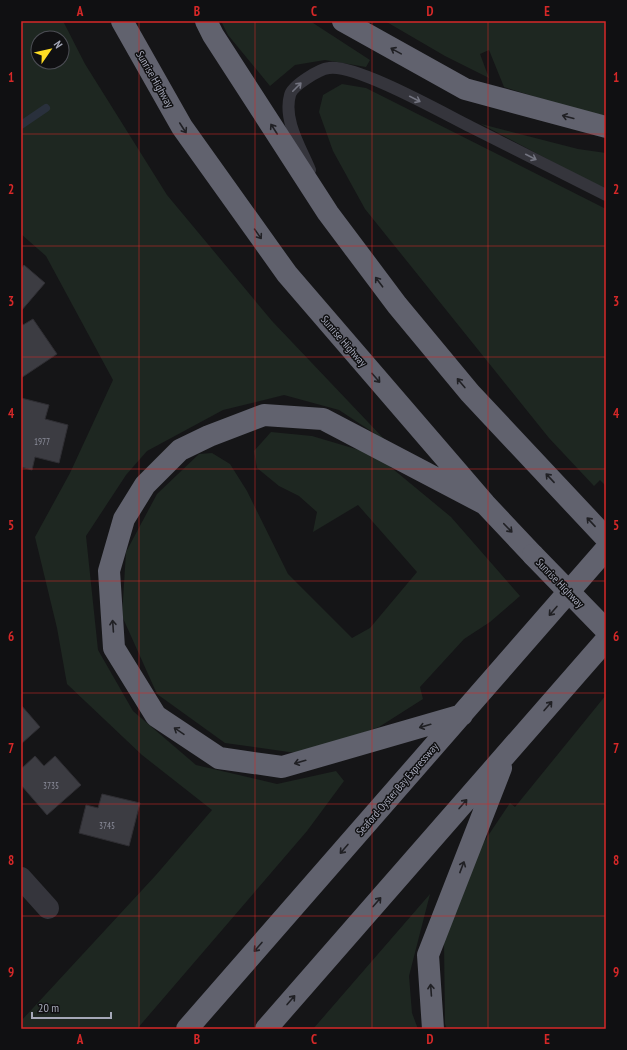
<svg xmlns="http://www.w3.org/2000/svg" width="627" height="1050" font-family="'PT Sans Narrow',sans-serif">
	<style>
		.green { fill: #1e2721; fill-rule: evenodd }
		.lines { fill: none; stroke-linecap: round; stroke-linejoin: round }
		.stream { stroke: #29303c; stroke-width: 8 }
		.building { fill: #3c3c42; stroke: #2f2e33 }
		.lane { stroke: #35353c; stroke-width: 12 }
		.street { stroke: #35353c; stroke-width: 22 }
		.highway { stroke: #61626e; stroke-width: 22 }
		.highway-bridge { stroke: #61626e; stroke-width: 22 }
		.oneway { stroke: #202024 }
		.oneway2 { stroke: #737480 }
		.grid { fill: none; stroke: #d62828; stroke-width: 1; stroke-opacity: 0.55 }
		.labels { text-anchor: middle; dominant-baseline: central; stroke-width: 3; stroke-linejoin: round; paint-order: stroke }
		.number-label { font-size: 9px; fill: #8b8d9a }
		.street-label { font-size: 11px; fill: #a5a8b8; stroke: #101012 }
		.neatline { fill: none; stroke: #d62828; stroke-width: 1.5 }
		.grid-label { font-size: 13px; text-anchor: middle; font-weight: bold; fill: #d62828 }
	</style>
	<rect width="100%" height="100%" fill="#151517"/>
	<path class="green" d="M21 21H63L85 64 167 195 272 321 386 441 339 410 284 395 223 410 147 451 126 475 86 536 98 650 133 711 196 765 277 784 336 771 344 781 307 831 137 1029H21V1021L156 875 212 810 142 755 67 684 57 628 35 537 70 473 113 380 46 256 21 234ZM38 38H62V62H38Z
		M221 21H310L370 60 366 67 325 60 295 65 270 86 228 35Z
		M385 21H606V119L504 87 489 50 480 54 489 78 445 56Z
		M342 84 366 88 606 209V486L600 480 594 486 549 438 365 209 333 151 319 112 323 95Z
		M481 124 578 149 606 153V190Z
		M271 432 312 436 376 455 451 517 520 596 490 622 464 639 420 687 423 699 379 727 303 754 225 743 157 694 122 616 126 552 157 494 199 454 212 453 230 464 247 491 288 574 352 638 370 628 417 572 358 505 313 532 317 512 299 496 279 486 257 468 254 451Z
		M606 695V1029H447L445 1024 444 942 471 861 510 803 515 807Z
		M430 894 409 976 412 1013 418 1029H313Z"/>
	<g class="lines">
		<path class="stream" d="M21 125 46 108"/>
	</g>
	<path class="building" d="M24 265 45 283 21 311V269Z
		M33 319 57 354 21 378V322L23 325Z
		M21 398 49 405 45 419 68 425 59 463 35 457 32 470 21 467Z
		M21 705 40 727 21 744Z
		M35 756 44 766 55 756 81 785 47 815 21 785V769Z
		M102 794 140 803 129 846 79 833 86 805 98 808Z"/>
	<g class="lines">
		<path class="lane" d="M310 170C301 148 283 120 290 95 292 86 319 69 329 68 356 64 443 113 471 127 516 150 561 172 606 195"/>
		<path class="street" d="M21 878 48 908"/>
		<path class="highway" d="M122 21 182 127 287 274 485 504 533 555
			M206 21 213 35 328 213 397 305 470 393 606 538
			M343 21 465 89 606 127
			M462 715 282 767 219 758 156 716 114 648 109 571 124 519 145 485 180 450 209 436 264 415 323 419 485 504
			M187 1029 606 549
			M266 1029 606 640
			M433 1029 428 955 501 768"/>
		<path class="highway-bridge" d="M533 555 606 630"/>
	</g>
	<defs><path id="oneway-shaft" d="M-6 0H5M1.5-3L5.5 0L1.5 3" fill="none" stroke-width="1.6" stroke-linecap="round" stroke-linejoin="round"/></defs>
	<g class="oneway">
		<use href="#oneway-shaft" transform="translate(396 51) rotate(-151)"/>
		<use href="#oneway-shaft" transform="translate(568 117) rotate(-165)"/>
		<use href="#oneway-shaft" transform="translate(183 128) rotate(57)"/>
		<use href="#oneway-shaft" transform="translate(274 129) rotate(-123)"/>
		<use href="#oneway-shaft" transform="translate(258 234) rotate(55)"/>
		<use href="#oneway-shaft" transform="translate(379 282) rotate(-127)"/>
		<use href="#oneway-shaft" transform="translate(376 378) rotate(49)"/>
		<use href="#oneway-shaft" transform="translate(461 383) rotate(-130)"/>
		<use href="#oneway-shaft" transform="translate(550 478) rotate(-133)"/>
		<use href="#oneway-shaft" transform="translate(591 522) rotate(-133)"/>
		<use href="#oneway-shaft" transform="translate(508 528) rotate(46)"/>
		<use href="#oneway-shaft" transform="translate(553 611) rotate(131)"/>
		<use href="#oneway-shaft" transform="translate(113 626) rotate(-94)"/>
		<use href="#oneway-shaft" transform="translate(548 706) rotate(-49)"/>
		<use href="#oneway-shaft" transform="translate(425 726) rotate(164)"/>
		<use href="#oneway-shaft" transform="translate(179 731) rotate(-146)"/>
		<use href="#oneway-shaft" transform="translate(300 762) rotate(164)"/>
		<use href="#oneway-shaft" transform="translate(463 804) rotate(-49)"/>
		<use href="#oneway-shaft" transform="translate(344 849) rotate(131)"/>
		<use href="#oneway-shaft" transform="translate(462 867) rotate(-69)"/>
		<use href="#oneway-shaft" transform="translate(377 902) rotate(-49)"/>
		<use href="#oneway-shaft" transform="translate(258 947) rotate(131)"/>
		<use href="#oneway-shaft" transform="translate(431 990) rotate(-94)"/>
		<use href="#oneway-shaft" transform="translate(291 1000) rotate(-49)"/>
	</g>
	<g class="oneway2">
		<use href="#oneway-shaft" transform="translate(297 87) rotate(-45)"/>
		<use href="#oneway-shaft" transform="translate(415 99) rotate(27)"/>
		<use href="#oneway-shaft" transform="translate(531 157) rotate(27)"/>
	</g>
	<path class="grid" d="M139 21V1029M255 21V1029M372 21V1029M488 21V1029M21 134H606M21 246H606M21 357H606M21 469H606M21 581H606M21 693H606M21 804H606M21 916H606"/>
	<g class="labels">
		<g class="number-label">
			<text x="42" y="441">1977</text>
			<text x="51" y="785">3735</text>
			<text x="107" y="825">3745</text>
		</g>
		<g class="street-label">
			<text transform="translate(155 79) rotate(60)">Sunrise Highway</text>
			<text transform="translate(344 341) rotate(49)">Sunrise Highway</text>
			<text transform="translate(560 583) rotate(46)">Sunrise Highway</text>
			<text transform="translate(397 789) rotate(-49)">Seaford-Oyster Bay Expressway</text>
		</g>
	</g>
	<rect width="627" height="1050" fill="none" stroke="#101012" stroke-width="44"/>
	<g transform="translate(50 50) rotate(56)"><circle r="19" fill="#101012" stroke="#4c4d54"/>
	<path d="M0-3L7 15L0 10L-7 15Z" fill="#ffdd24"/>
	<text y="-6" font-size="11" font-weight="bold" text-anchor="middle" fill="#a5a8b8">N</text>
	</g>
	<path d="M32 1012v6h79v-6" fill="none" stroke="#a5a8b8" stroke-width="2"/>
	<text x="38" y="1012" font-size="12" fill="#a5a8b8" stroke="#101012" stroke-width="3" paint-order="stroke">20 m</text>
	<rect x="22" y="22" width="583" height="1006" class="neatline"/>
	<g class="grid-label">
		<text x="80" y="16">A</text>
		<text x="197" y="16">B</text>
		<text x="314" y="16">C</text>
		<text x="430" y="16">D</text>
		<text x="547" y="16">E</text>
		<text x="11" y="82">1</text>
		<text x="616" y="82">1</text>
		<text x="11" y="194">2</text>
		<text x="616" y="194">2</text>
		<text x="11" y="306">3</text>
		<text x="616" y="306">3</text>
		<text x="11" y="418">4</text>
		<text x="616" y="418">4</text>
		<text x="11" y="530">5</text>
		<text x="616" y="530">5</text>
		<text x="11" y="641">6</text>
		<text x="616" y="641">6</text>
		<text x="11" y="753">7</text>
		<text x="616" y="753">7</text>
		<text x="11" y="865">8</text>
		<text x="616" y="865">8</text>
		<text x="11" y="977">9</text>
		<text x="616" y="977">9</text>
		<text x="80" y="1044">A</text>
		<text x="197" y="1044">B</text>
		<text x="314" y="1044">C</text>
		<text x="430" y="1044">D</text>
		<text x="547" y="1044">E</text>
	</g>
</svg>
